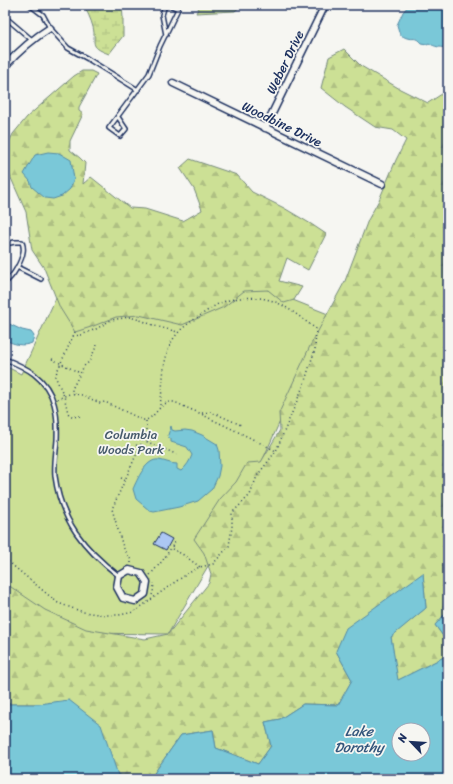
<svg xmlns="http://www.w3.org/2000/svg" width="453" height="784" font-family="Sriracha,sans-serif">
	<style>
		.green { fill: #cce095; stroke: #74887a }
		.forest { fill: url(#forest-firs); stroke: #74887a }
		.wetland { fill: url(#wetland-marsh); stroke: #74887a }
		.water { fill: #7ac8d8; stroke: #548ba7; fill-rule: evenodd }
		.building { fill: #acc7f4; stroke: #1b2f5e }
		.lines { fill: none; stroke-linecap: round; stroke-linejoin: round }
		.lane-casing { stroke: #1b2f5e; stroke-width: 6 }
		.street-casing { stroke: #1b2f5e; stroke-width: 9 }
		.path { stroke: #1b2f5e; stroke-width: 1.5; stroke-dasharray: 1 3; stroke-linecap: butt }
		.lane { stroke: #f6f6f2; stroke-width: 3 }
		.street { stroke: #f6f6f2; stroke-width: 6 }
		.labels { text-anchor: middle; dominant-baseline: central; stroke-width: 3.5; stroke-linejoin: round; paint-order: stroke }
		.street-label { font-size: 13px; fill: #1b2f5e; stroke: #f6f6f2 }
		.park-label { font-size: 13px; fill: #475b6c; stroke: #f6f6f2 }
		.water-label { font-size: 14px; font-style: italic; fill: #33557c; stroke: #f6f6f2 }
	</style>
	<defs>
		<pattern id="forest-firs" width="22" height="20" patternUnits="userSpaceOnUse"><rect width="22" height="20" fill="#cce095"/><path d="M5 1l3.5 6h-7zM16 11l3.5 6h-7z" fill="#afc083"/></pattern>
		<pattern id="wetland-marsh" width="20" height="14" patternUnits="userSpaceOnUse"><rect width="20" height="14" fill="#cce095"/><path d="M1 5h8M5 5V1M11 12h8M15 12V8" fill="none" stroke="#afc083"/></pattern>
	</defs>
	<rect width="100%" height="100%" fill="#f6f6f2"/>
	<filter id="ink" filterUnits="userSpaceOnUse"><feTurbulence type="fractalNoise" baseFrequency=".025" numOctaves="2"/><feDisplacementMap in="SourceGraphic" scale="8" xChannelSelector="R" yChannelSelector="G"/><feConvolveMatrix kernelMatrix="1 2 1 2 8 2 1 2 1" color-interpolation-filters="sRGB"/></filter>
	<g filter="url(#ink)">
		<path class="green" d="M245 281 328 314 238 515 168 634 77 633 5 598V366L21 374 60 289Z"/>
		<path class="forest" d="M200 5H242L235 11 196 13Z
			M344 49 361 66 400 89 428 103 448 90V611L435 625 448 643V655L397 681 391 636 426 608 423 573 336 651 352 680 338 705 303 704 280 719 265 722 271 746 258 764 216 748 213 730 181 735 150 779H137L118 775 69 701 39 704H5V583L45 610 86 629 145 639 168 634 209 583 211 574 204 553 194 539 220 499 236 482 247 463 261 462 280 430 279 413 310 346 345 281 368 220 379 200 396 160 406 140 393 130 375 127 345 107 321 88 329 57Z
			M82 71H91L97 74 79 107V111L83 114 70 141V150L80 158 85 163 83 184 91 177 130 208 145 209 183 221 202 210 194 189 180 168 190 159 237 175 252 192 284 208 311 224 326 234 308 270 287 258 279 281 302 287 294 300 284 303 268 290 244 291 224 307 182 325 139 315 116 317 91 327 75 332 60 308 44 268 32 250 26 212 10 176 6 157 7 146 13 134 27 117 74 76Z"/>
		<path class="wetland" d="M84 5H122L123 18V36L109 54C87 46 97 43 93 27 91 19 87 12 84 5Z"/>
		<path class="water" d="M409 5H448V47C442 48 434 47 429 43L427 44 421 43C415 36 414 40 407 38 404 37 403 36 400 35L397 25 403 12Z
			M48 152 59 153 71 160 74 179 70 189 62 196 53 199 45 198 32 187 30 181 24 174 35 155Z
			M5 322 22 330 31 332 34 336 32 343C22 347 14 344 5 340Z
			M171 426 172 430 175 431 185 430 192 431 202 435 217 444 219 450 220 466 218 476 212 489 198 501 179 507 154 512 150 511 136 499 133 489C137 480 146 458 159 460 165 461 171 464 177 464V469L181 471C186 467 190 461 192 455L187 447 171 442V439L169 438 168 435Z
			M423 573 426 608 391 637 398 680 448 655V779H150L181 735 213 730 216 748 258 764 271 746 265 722 280 719 303 704 338 705 352 680 336 651 346 628ZM399 730H423V754H399Z
			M448 611V643L435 625Z
			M69 700 101 725 118 775 137 779H5V704H39Z"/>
		<path class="building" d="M161 533 172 539 166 550 154 544Z"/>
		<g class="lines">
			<g class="lane-casing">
				<path id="lane" d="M30 5 43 15 50 28 68 48 88 59 138 90
					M165 5 162 15 166 35
					M5 17 32 40
					M118 117 126 129 120 136 109 128 149 74 160 46 178 9 169 5
					M5 244 15 242H22C23 245 24 248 23 252 22 260 13 278 5 282
					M17 267 41 279
					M5 359C15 363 26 368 34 374 56 391 58 415 57 440 56 452 54 464 55 476 61 521 84 549 119 576"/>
			</g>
			<g class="street-casing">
				<path id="street" d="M5 66C19 51 32 39 50 28
					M173 83 382 184
					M265 128 325 5
					M129 570 141 573 147 582 145 594 135 601 123 598 117 587 119 576Z"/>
			</g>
			<path class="path" d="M75 332 55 376 64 396 68 413C71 417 75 417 80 416
				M73 336 81 335 96 329 111 320 130 317 143 321 155 326 178 332
				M97 345 89 362 84 366 72 389V392L74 394 82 395 100 403 105 402 143 420C155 421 159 400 174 402 177 403 181 405 185 407 192 410 200 413 207 417 230 428 253 439 276 451
				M52 359 80 373
				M57 399 72 393
				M202 413 212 412 241 425
				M143 440 178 455
				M136 445 140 447
				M121 478 125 480
				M172 549 182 554 200 567
				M5 559 58 603 83 612 105 615H119L134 612 175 582 195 569 200 567 213 564 229 546 232 527V513L250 495 257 476 276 451 304 384 315 349 316 329C304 320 292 310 278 303 261 295 235 296 218 304 211 308 204 313 198 317 187 324 175 333 170 345 164 359 163 376 162 390 161 397 161 402 159 408
				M131 563V560L123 547 112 509 146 433V420
				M150 575 163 560 175 542
				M152 595 153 593 154 583"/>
			<use href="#lane" class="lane"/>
			<use href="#street" class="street"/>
		</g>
	</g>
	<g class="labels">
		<g class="street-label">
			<text transform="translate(285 62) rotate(-64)">Weber Drive</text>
			<text transform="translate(282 124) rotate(26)">Woodbine Drive</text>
		</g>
		<g class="park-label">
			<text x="131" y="434">Columbia<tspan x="131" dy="15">Woods Park</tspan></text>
		</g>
		<g class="water-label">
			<text x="359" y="731">Lake<tspan x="359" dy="16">Dorothy</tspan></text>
		</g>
	</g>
	<rect width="453" height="784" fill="none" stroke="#f6f6f2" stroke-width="20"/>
	<rect x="10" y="10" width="433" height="764" fill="none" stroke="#1b2f5e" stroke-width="1.5" filter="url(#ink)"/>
	<g transform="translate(411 742) rotate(295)"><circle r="19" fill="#f6f6f2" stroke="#9ea6b7"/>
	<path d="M0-3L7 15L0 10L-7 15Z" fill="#1b2f5e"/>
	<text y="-6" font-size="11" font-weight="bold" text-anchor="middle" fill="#1b2f5e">N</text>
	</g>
</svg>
